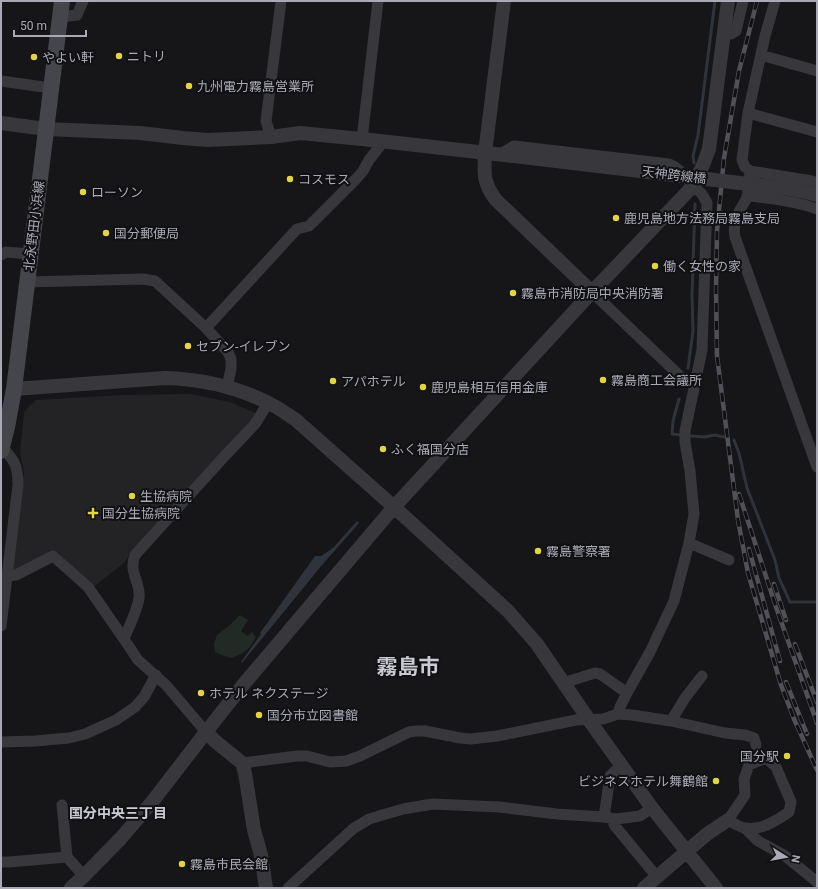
<svg xmlns="http://www.w3.org/2000/svg" width="818" height="889" font-family="Roboto,'Noto Sans JP',sans-serif">
	<style>
		.built { fill: #232224 }
		.green { fill: #222a25 }
		.water { fill: #2f333c }
		.lines { fill: none; stroke-linecap: round; stroke-linejoin: round }
		.stream { stroke: #2f333c; stroke-width: 3 }
		.minor { stroke: #38373c; stroke-width: 11 }
		.tertiary { stroke: #38373c; stroke-width: 14 }
		.secondary { stroke: #45454c; stroke-width: 16 }
		.rail-casing { stroke: #505057; stroke-width: 4.5 }
		.rail { stroke: #111113; stroke-width: 3; stroke-dasharray: 9; stroke-linecap: butt }
		.tertiary-bridge { stroke: #38373c; stroke-width: 14 }
		.poi-dot { fill: #e3d542; stroke: #111113; stroke-width: 1.5 }
		.labels { text-anchor: middle; dominant-baseline: central; stroke-width: 4; stroke-linejoin: round; paint-order: stroke }
		.poi-label { font-size: 13px; fill: #a9aab6; stroke: #111113; text-anchor: start }
		.street-label { font-size: 13px; fill: #a9aab6; stroke: #111113 }
		.neighbourhood-label { font-size: 14px; font-weight: bold; fill: #cacad3; stroke: #111113 }
		.town-label { font-size: 21px; font-weight: bold; fill: #cacad3; stroke: #111113 }
	</style>
	<rect width="100%" height="100%" fill="#161618"/>
	<path class="built" d="M190 394 230 402 258 414 130 554 124 563 92 588 53 554 11 574 24 473 20 453 24 412 36 400 122 395Z"/>
	<path class="green" d="M240 615 248 620 241 631 248 636 252 632 256 637 250 647 243 653 232 658 224 656 215 652 214 644 217 635 231 624Z"/>
	<path class="water" d="M357 521 359 523 322 565 242 663 241 662 261 634 260 633 315 556H321L333 548Z"/>
	<g class="lines">
		<path class="stream" d="M694 163 693 156 698 135 715 1
			M688 368 693 331 692 295 695 204
			M679 399 673 421 672 434 681 435
			M691 436 705 437 715 435 724 437
			M734 440 739 453 747 488 775 560 779 578 790 602H817"/>
		<path class="minor" d="M775 1 765 36 748 113 742 160 745 167 750 171C749 180 749 189 747 197 745 203 741 207 739 212 735 220 733 228 735 237L817 467
			M60 17 77 15 83 1
			M724 34H731L736 31 743 1
			M761 55 817 71
			M1 81 51 88
			M748 113 817 132
			M271 137 266 121 281 1
			M362 139 378 1
			M499 155 514 146 669 164 675 167 680 171 693 186 702 194 707 203 702 350 685 431V442L690 471 694 514 689 543 674 601 650 652 627 693 620 707 618 714
			M750 171 812 181 817 183
			M747 196C770 198 795 201 817 209
			M1 255 6 252 30 254
			M27 282 143 279 155 281 206 328 228 352 231 359V369L227 387
			M592 292 681 377 695 385
			M206 328 297 229 309 226 356 179 363 171 369 160 383 142
			M689 543 729 560
			M7 576 16 575 53 556 88 587 124 639
			M1 626 18 485C18 466 15 461 2 447
			M563 683 595 673 600 674 627 693
			M671 721 685 698 702 676
			M206 732 166 685 138 660 124 639C129 626 137 612 139 598 141 582 128 573 135 555L221 460 255 424 268 403
			M1 742 35 741 69 738 85 734 116 720 135 707 144 697 156 675
			M766 758 776 767 791 802 789 812C777 820 761 831 746 828 740 828 733 823 728 820L745 795 744 779 749 765Z
			M242 763 297 756H307L330 762 346 761 360 756 409 732 416 731H425L460 738 471 739 497 736 576 720 603 719 618 714 632 715 671 721 725 733 745 735 754 738 756 745
			M62 805 67 857
			M604 817 610 776 621 765
			M612 819 615 826 657 877
			M745 828 758 841 784 855 817 882
			M1 862H9L67 857 84 876
			M288 888 354 828 369 819 403 809 433 804 499 807 557 814 604 817 616 819 640 816 652 808"/>
		<path class="tertiary" d="M504 1 485 153C484 173 483 183 496 200L592 292
			M1 123 46 129 140 133 183 138 208 140 271 137 300 133 362 139 531 158
			M14 389 165 378C204 379 244 389 278 408 284 412 290 416 296 420L394 507 508 611 537 644 589 720 652 808 716 888
			M206 732 215 741 242 763 245 773 254 830 261 855 266 888
			M71 888 84 876 121 838 152 802 206 732 243 685 394 507 592 292 693 186 703 165 709 149 728 1
			M644 888 707 834 728 820"/>
		<path class="secondary" d="M1 451 7 427 14 389 62 1"/>
		<g class="rail-casing">
			<path id="rail" d="M757 1 739 71 724 158 717 231 716 289 717 356 738 520 748 573 781 685 794 719 817 770
				M739 494 776 607 817 723
				M749 549 780 661
				M774 584 786 620
				M795 644 817 702
				M786 682 807 734"/>
		</g>
		<use href="#rail" class="rail"/>
		<path class="tertiary-bridge" d="M531 158 790 189 817 195"/>
	</g>
	<g class="poi-dot">
		<circle cx="119" cy="56" r="4"/>
		<circle cx="34" cy="57" r="4"/>
		<circle cx="189" cy="86" r="4"/>
		<circle cx="290" cy="179" r="4"/>
		<circle cx="83" cy="192" r="4"/>
		<circle cx="616" cy="218" r="4"/>
		<circle cx="106" cy="233" r="4"/>
		<circle cx="655" cy="266" r="4"/>
		<circle cx="513" cy="293" r="4"/>
		<circle cx="188" cy="346" r="4"/>
		<circle cx="603" cy="380" r="4"/>
		<circle cx="333" cy="381" r="4"/>
		<circle cx="423" cy="387" r="4"/>
		<circle cx="383" cy="449" r="4"/>
		<circle cx="132" cy="496" r="4"/>
		<path d="M91 507h4v4h4v4h-4v4h-4v-4h-4v-4h4z"/>
		<circle cx="538" cy="551" r="4"/>
		<circle cx="201" cy="693" r="4"/>
		<circle cx="259" cy="715" r="4"/>
		<circle cx="787" cy="756" r="4"/>
		<circle cx="716" cy="781" r="4"/>
		<circle cx="182" cy="864" r="4"/>
	</g>
	<g class="labels">
		<g class="poi-label">
			<text x="127" y="56">ニトリ</text>
			<text x="42" y="57">やよい軒</text>
			<text x="197" y="86">九州電力霧島営業所</text>
			<text x="298" y="179">コスモス</text>
			<text x="91" y="192">ローソン</text>
			<text x="624" y="218">鹿児島地方法務局霧島支局</text>
			<text x="114" y="233">国分郵便局</text>
			<text x="663" y="266">働く女性の家</text>
			<text x="521" y="293">霧島市消防局中央消防署</text>
			<text x="196" y="346">セブン-イレブン</text>
			<text x="611" y="380">霧島商工会議所</text>
			<text x="341" y="381">アパホテル</text>
			<text x="431" y="387">鹿児島相互信用金庫</text>
			<text x="391" y="449">ふく福国分店</text>
			<text x="140" y="496">生協病院</text>
			<text x="102" y="513">国分生協病院</text>
			<text x="546" y="551">霧島警察署</text>
			<text x="209" y="693">ホテル ネクステージ</text>
			<text x="267" y="715">国分市立図書館</text>
			<text x="779" y="756" text-anchor="end">国分駅</text>
			<text x="708" y="781" text-anchor="end">ビジネスホテル舞鶴館</text>
			<text x="190" y="864">霧島市民会館</text>
		</g>
		<g class="street-label">
			<text transform="translate(674 175) rotate(7)">天神跨線橋</text>
			<text transform="translate(34 226) rotate(-83)">北永野田小浜線</text>
		</g>
		<g class="neighbourhood-label">
			<text x="118" y="813">国分中央三丁目</text>
		</g>
		<g class="town-label">
			<text x="408" y="667">霧島市</text>
		</g>
	</g>
	<rect width="818" height="889" fill="none" stroke="#a9aab6" stroke-width="4"/>
	<g transform="translate(786 857) rotate(101)" stroke="#111113" stroke-width="3" paint-order="stroke">
	<path d="M0-3L7 15L0 10L-7 15Z" fill="#a9aab6"/>
	<text y="-6" font-size="11" font-weight="bold" text-anchor="middle" fill="#a9aab6">N</text>
	</g>
	<path d="M14 30v6h72v-6" fill="none" stroke="#a9aab6" stroke-width="2"/>
	<text x="20" y="30" font-size="12" fill="#a9aab6" stroke="#111113" stroke-width="3" paint-order="stroke">50 m</text>
</svg>
